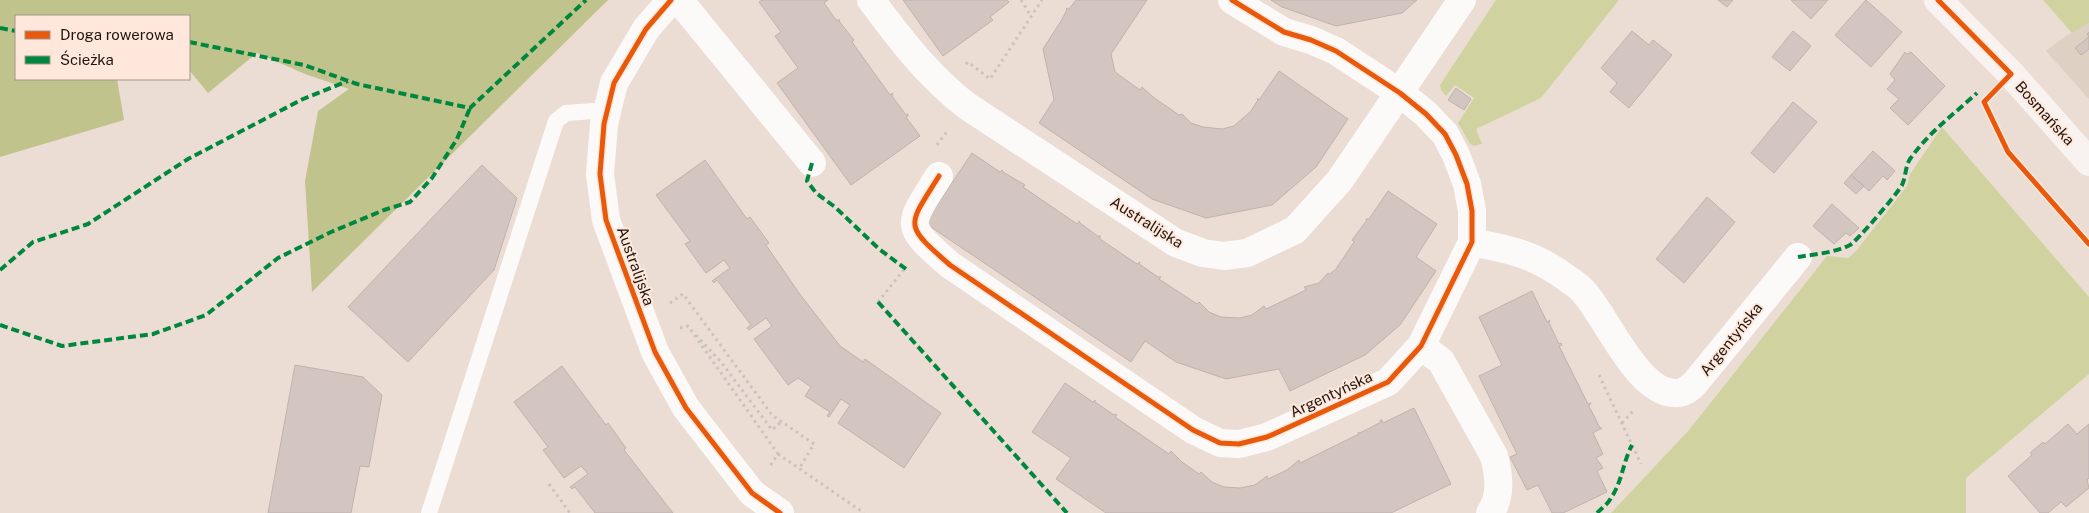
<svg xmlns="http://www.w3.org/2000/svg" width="2089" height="513" font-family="'Public Sans',sans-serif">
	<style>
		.commercial { fill: #ded0c3 }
		.green { fill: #d0d39f }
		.forest { fill: #c1c38d }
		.building { fill: #d3c6c1; stroke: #bfb3ae }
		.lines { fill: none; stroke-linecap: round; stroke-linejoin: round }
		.path { stroke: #c8c3c0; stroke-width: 3; stroke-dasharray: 2.5 4; stroke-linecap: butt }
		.lane { stroke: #fcfaf9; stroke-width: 16 }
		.street { stroke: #fcfaf9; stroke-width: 28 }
		.secondary { stroke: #f8f3f0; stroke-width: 28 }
		.quiet { stroke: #00873e; stroke-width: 4; stroke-dasharray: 8 4; stroke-linecap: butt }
		.cycleway-casing { stroke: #ffe8db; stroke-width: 8 }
		.cycleway { stroke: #e8590c; stroke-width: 5 }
		.labels { text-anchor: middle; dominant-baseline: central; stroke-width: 4; stroke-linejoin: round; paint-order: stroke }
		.street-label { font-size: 15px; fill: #1f150f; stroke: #ffe8db }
	</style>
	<rect width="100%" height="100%" fill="#ecddd4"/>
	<path class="commercial" d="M2089 23V99L2046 51 2066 36Z"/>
	<path class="green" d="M1496 0H1619L1541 98 1476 129 1482 144 1474 146 1470 144 1458 123 1474 98 1455 85 1446 96 1441 90 1440 85Z
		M2043 0H2089V23L2072 33Z
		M1942 127 2089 297V374L1966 478V513H1611L1689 430 1827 256 1848 258 1856 251 1907 186 1910 174Z"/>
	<path class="forest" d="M0 0H608L312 292 305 181 318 111 349 89 305 74 257 53 208 93 189 70V16H16V79H117L124 120 0 157Z"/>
	<path class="building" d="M762 0H828L824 3 836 20H840L839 21 854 40 852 42 890 95 893 93 892 96 906 115 908 114V116L906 117 920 136 851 185 777 83 798 68 775 36 781 32 759 2Z
		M903 0H1007L1009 2 990 17 993 20 943 56Z
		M1076 0H1147L1111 54 1115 72 1140 90 1142 87 1153 97 1179 115 1182 114 1191 123 1203 127 1222 129 1234 126 1251 111 1258 100 1257 98 1259 100 1279 71 1348 119 1316 167 1272 205 1206 218 1152 199 1039 123 1054 100 1043 49 1061 21 1067 10 1066 9 1067 8 1069 9Z
		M1271 0H1417L1402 13 1336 26 1282 7Z
		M1718 0H1733L1727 7Z
		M1791 0H1828L1811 19Z
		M1866 0 1902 32 1871 67 1835 35Z
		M1632 31 1649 45 1653 40 1672 55 1629 108 1610 92 1617 83 1601 68Z
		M1793 31 1811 46 1790 71 1772 57Z
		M2089 32V49L2081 55 2075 48 2089 37 2087 34Z
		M1905 52 1907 54 1911 52 1945 86 1908 125 1890 108 1899 99 1887 89 1895 80 1890 74Z
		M1456 88 1471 99 1464 110 1448 100Z
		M1793 102 1817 122 1774 173 1751 153Z
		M1873 151 1895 171 1887 180 1883 176 1869 191 1851 175Z
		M972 153 1000 172 1002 170 1003 172 1025 185 1023 187 1077 224 1079 221 1080 223 1099 237 1100 235V239L1137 264 1140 262 1139 264 1158 277H1161L1159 279 1197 304 1199 302 1209 312 1221 317 1240 318 1252 315 1264 306 1266 309 1306 290 1304 287 1319 283 1328 273 1330 274 1336 269 1354 242 1352 240 1367 220 1366 219H1369L1388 191 1437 224 1416 257 1436 271 1400 325 1365 355 1290 391 1279 369 1226 379 1176 362 1145 341 1131 362 925 223Z
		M705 160 747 219 750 217 769 243 766 245 799 293 840 346 863 362 865 359 941 413 904 468 838 423 850 405 841 399 829 417 827 416 830 412 805 396 811 387 798 378 788 385 754 339 772 326 766 318 749 330 747 328 751 325 717 280 714 283 712 281 730 268 724 260 706 273 685 244 690 241 656 195Z
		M482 165 517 198 494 270 408 362 348 307Z
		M1851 175 1864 186 1856 194 1844 183Z
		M1707 197 1735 222 1684 283 1656 259Z
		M1832 204 1859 228 1850 236 1846 233 1834 244 1813 226Z
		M1532 291 1547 322 1550 320 1549 323 1559 344 1561 343 1562 345 1559 346 1588 404 1591 403 1589 406 1600 428H1602L1593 433 1603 454 1596 458 1603 468 1597 471 1607 492 1563 513H1552L1538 485 1527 490 1510 457 1517 454 1479 376 1502 365 1479 317Z
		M295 365 363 377 382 395 369 467 360 466 351 513H268Z
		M562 366 606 425 608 423 626 448 624 450 673 513H595L575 487 572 489 570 487 588 474 581 466 564 478 543 450 548 447 514 402Z
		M1065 383 1093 402 1095 400V402L1114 415 1115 414 1117 415 1115 417 1169 454 1171 451 1182 462 1199 474 1201 472 1212 482 1224 487 1240 488 1255 485 1267 476 1268 479 1287 470 1299 460 1300 463 1359 434 1358 432 1360 433 1381 422 1380 420H1382L1383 423 1414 408 1451 484 1391 513H1106L1056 479 1071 458 1032 432Z
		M2068 424 2077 434 2089 424V478L2087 480 2089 488 2066 507 2061 502 2048 513H2040L2008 476 2032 455 2030 453 2043 442 2045 444Z"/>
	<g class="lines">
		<path class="path" d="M1021 0 1031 16
			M966 64 968 62 990 79 1042 0
			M937 145 948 130
			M878 302 906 267
			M670 303 683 294 772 415 814 444 799 469
			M680 328 688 326 778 454 770 466
			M696 335 721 362 772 430 782 421
			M1599 375 1641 464
			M1622 423 1634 410
			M778 454 864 513
			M549 484 570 513"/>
		<path class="lane" d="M429 513 556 121 566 113 607 110"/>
		<path class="street" d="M671 0 646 29 614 83 604 124 600 174 606 220 655 352 686 408 752 493 780 513
			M679 0 812 163
			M871 0C900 39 928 76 967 106L1176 243 1203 253 1224 256 1247 253 1295 230 1340 180 1462 0
			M939 176C907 227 903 224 950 265L1193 430 1220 443 1239 444 1267 437 1388 382 1421 346 1472 242V211L1467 184 1456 155 1445 134 1426 114 1400 93 1336 51 1311 40 1284 32 1232 0
			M1472 242C1512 250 1534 254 1568 279 1573 283 1579 286 1583 291 1607 316 1641 404 1683 392 1687 390 1692 386 1695 383L1798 257
			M1421 346 1441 361 1494 456C1499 475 1502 496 1490 513"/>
		<path class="secondary" d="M1938 0 2011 74 2089 162"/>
		<path class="quiet" d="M0 28 16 31
			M189 42 304 65 357 84 470 108 586 0
			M812 163 807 181 816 193 835 207 879 249 906 269
			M1798 257C1815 254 1834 253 1850 245 1856 242 1898 193 1902 185 1906 177 1905 167 1910 159 1929 132 1953 115 1977 93
			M0 270 33 242 88 224 188 159 303 99 348 81
			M878 302 1067 513
			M0 325 62 346 153 334 206 315 278 258 331 232 384 210 410 202 432 178 457 139 470 108
			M1597 513C1602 508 1608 504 1611 498 1622 482 1623 462 1632 445"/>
		<g class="cycleway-casing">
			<path id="cycleway" d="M671 0 646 29 614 83 604 124 600 174 606 220 655 352 686 408 752 493 780 513
				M1938 0 2011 74 1984 102 2008 152 2089 244
				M939 176C907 227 903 224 950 265L1193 430 1220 443 1239 444 1267 437 1388 382 1421 346 1472 242V211L1467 184 1456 155 1445 134 1426 114 1400 93 1336 51 1311 40 1284 32 1232 0"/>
		</g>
		<use href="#cycleway" class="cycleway"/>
	</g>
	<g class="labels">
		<g class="street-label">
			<text transform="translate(2045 113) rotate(48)">Bosmańska</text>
			<text transform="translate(1147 222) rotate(32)">Australijska</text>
			<text transform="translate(636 266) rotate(70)">Australijska</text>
			<text transform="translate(1731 339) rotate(-51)">Argentyńska</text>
			<text transform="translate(1331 394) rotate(-25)">Argentyńska</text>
		</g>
	</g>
	<rect x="15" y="15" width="175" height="65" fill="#ffe8db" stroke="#a59489"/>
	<rect x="25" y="31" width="25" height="8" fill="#e8590c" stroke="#a59489"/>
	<text x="60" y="40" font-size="15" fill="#1f150f">Droga rowerowa</text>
	<rect x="25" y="56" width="25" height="8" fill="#00873e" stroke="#a59489"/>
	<text x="60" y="65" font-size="15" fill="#1f150f">Ścieżka</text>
</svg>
